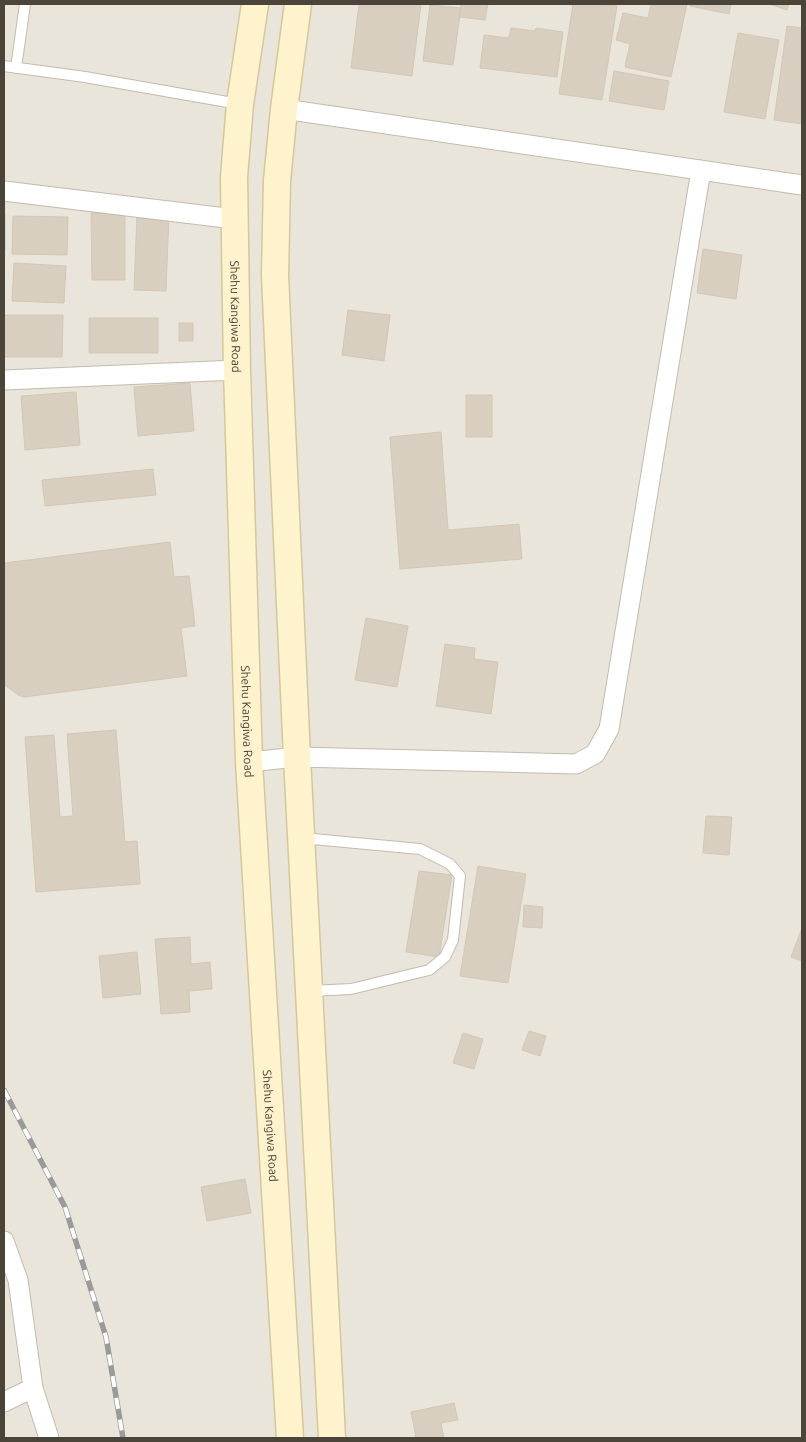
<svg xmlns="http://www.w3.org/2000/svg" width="806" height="1442" font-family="Ubuntu,sans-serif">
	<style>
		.residential { fill: #eae5da }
		.building { fill: #d8cfc1; stroke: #d3c7b4 }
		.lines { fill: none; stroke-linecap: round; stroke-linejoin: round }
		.lane-casing { stroke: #c2bbae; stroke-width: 12 }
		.street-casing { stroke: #c2bbae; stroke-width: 21 }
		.secondary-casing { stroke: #d6c79b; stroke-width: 29 }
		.lane { stroke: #fff; stroke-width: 10 }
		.street { stroke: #fff; stroke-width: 19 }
		.secondary { stroke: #fff3cd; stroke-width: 26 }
		.rail-casing { stroke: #9a9a9a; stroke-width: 5.5 }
		.rail { stroke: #fff; stroke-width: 4; stroke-dasharray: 11; stroke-linecap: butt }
		.labels { text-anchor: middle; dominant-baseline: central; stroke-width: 4; stroke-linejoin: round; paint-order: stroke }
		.street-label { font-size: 12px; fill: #4b4439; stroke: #fff }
	</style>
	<rect width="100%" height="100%" fill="#f6f3ec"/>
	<path class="residential" d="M4 4H802V1438H4Z"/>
	<path class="building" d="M359 4H421L412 76 351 68Z
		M461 4H488L485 20 460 17Z
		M573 4H601L617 6 602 100 559 94Z
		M651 4H687L671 77 625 67 630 44 616 40 623 13 648 18Z
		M691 4H731L729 14 690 6Z
		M769 4H789L787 10Z
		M430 5 461 8 453 65 423 61Z
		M787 26 802 28V124L774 120Z
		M511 28 535 31 536 28 563 32 557 77 480 68 484 35 509 38Z
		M738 33 779 40 765 119 724 112Z
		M614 71 669 81 664 110 609 101Z
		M125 212V280H92L91 213Z
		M4 214H5V250H4Z
		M137 214H169L166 291 134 290Z
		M13 216 68 217 67 255 12 254Z
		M703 249 742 255 736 299 697 293Z
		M14 263 66 266 64 303 12 301Z
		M348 310 390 315 384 361 342 355Z
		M4 315H63L62 357H4Z
		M89 318H158V353H89Z
		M179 323H193V341H179Z
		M190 383 194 431 138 436 134 387Z
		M76 392 80 445 25 450 21 396Z
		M466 395H492V437H466Z
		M441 432 448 530 519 524 522 559 400 569 390 437Z
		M153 469 156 495 45 506 42 480Z
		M170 542 174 577 189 576 195 626 181 628 187 676 24 697 18 695 5 685 4 683V563Z
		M366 618 408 626 397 687 355 680Z
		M445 644 475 648 474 659 498 662 491 714 436 706Z
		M116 730 125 842 137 841 140 884 36 892 25 737 54 735 60 817 73 816 67 734Z
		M706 816 732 817 729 855 703 853Z
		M478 866 526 874 508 983 460 976Z
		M419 871 452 875 439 957 406 952Z
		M524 905 543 907 542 928 523 927Z
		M802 928V961L791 957Z
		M190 937 191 964 210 962 212 989 189 991 190 1012 161 1014 155 939Z
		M137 952 141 994 103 998 99 956Z
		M529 1031 546 1036 540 1056 522 1050Z
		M463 1033 483 1039 474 1069 453 1063Z
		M245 1179 251 1213 207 1221 201 1187Z
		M454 1403 458 1420 441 1423 444 1438H411L416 1437 411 1412Z"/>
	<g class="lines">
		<g class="lane-casing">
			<path id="lane" d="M4 66 85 77 239 104
				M16 68 25 4
				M302 838 420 849 450 864 460 876 453 940 445 957 429 970 351 989 310 991"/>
		</g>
		<g class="street-casing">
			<path id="street" d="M284 109 802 185
				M4 191 234 219
				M4 380 237 370
				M249 762 297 757 576 764 595 754 609 729 701 170
				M4 1241 18 1280 33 1388 49 1438
				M4 1402 33 1388"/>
		</g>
		<g class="secondary-casing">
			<g id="secondary">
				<path id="s1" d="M255 4 240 104 234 177 237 370 249 762 290 1438"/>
				<path d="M298 4 284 109 277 181 275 275 297 757 332 1438"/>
			</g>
		</g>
		<use href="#lane" class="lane"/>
		<use href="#street" class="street"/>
		<use href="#secondary" class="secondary"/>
		<g class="rail-casing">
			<path id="rail" d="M4 1090 65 1207 106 1337 123 1438"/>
		</g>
		<use href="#rail" class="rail"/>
	</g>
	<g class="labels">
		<g class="street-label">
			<text stroke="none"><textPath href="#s1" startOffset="314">Shehu Kangiwa Road</textPath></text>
			<text stroke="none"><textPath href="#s1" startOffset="719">Shehu Kangiwa Road</textPath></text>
			<text stroke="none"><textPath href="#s1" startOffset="1124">Shehu Kangiwa Road</textPath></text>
		</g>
	</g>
	<rect width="806" height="1442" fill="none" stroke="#4b4439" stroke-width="10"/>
</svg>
